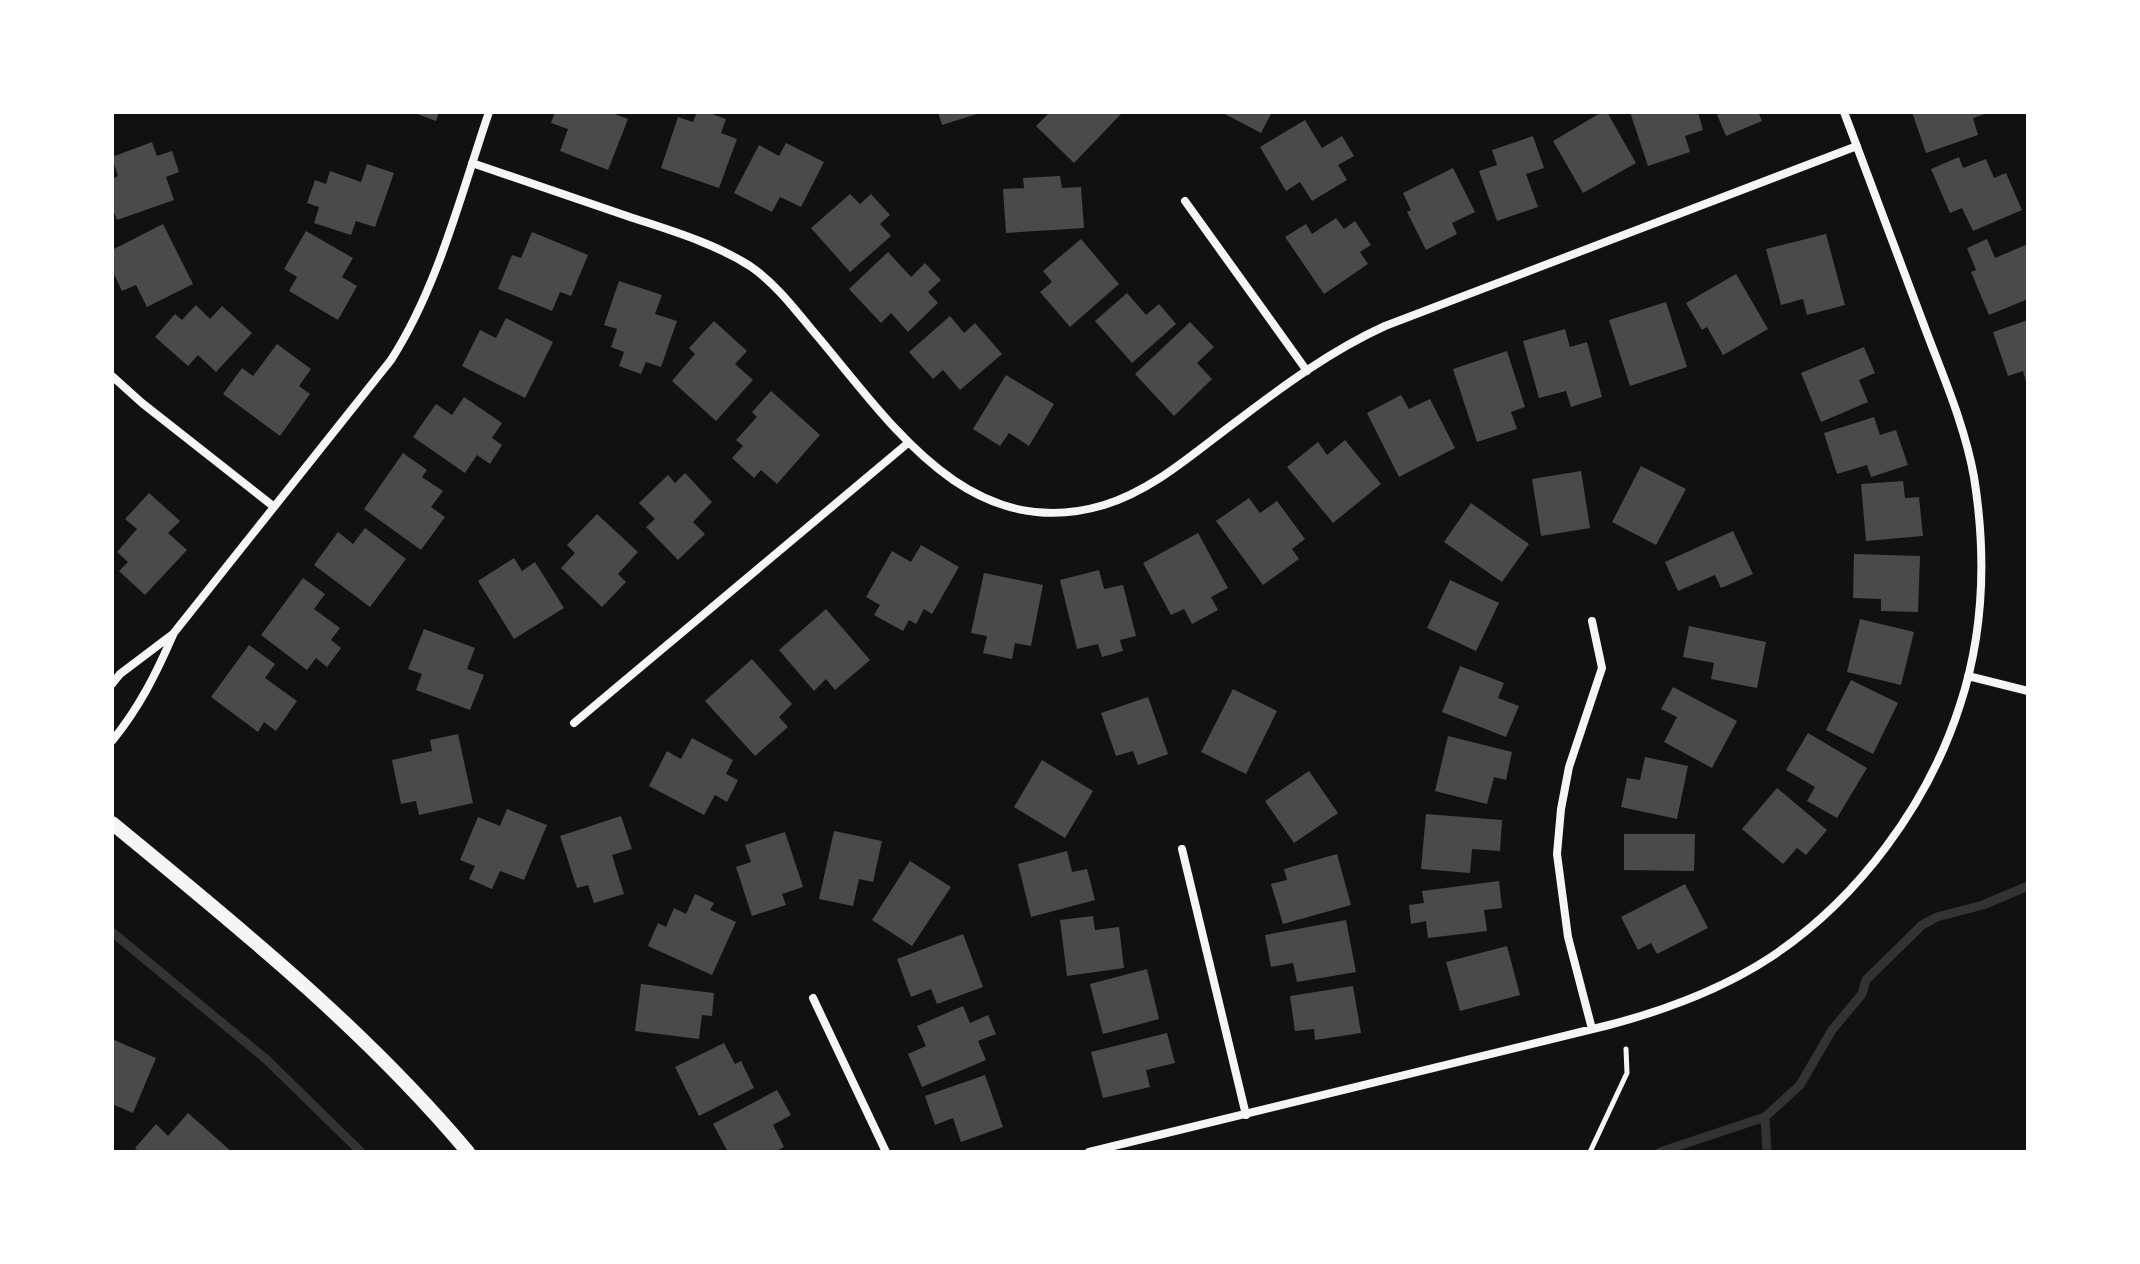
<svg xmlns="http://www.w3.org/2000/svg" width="2140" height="1264" font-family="'Noto Sans',sans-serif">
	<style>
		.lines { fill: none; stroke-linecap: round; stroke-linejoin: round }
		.stream { stroke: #333; stroke-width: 9 }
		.building { fill: #4a4a4a }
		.path { stroke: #f5f5f5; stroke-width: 5 }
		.minor { stroke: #f5f5f5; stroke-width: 8 }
		.tertiary { stroke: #f5f5f5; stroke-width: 14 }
	</style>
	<rect width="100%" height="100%" fill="#111"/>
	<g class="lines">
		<path class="stream" d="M112 932 267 1060 361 1152
			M1765 1117 1767 1152
			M1660 1152 1765 1117 1800 1085 1832 1030 1862 994 1866 980 1922 925 1937 917 1983 905 2028 886"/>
	</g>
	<path class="building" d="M412 112H439L436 121Z
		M555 112H609L628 119 608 170 560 151 568 129 551 123Z
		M697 112H706L726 119 721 133 737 139 719 188 661 168 678 117 693 122Z
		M938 112H980V113L942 125Z
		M1050 112H1123L1074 163 1036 126Z
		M1221 112H1272L1261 133Z
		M1602 112H1607L1636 163 1583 193 1553 141Z
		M1630 112H1698L1703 130 1685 136 1690 152 1648 166Z
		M1716 112H1758L1762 121 1726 136Z
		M1912 112H1984L1985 114 1973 118 1978 135 1926 153Z
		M1305 120 1322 148 1342 136 1354 156 1338 165 1347 180 1312 201 1300 182 1286 191 1260 147Z
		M1533 136 1544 168 1526 174 1538 207 1497 221 1479 171 1497 165 1492 150Z
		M152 142 157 156 172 151 179 172 166 177 174 200 117 220 112 206V179L118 176 112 157Z
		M786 143 824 162 801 207 780 197 772 212 734 193 759 145 779 156Z
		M1959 157 1963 168 1986 159 1994 178 2006 173 2022 210 1973 231 1962 208 1950 213 1931 169Z
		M367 164 394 173 375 227 356 221 351 235 314 223 319 207 307 203 315 180 326 184 330 171 361 182Z
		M1453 168 1475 212 1452 223 1457 234 1426 250 1407 212 1411 210 1403 193Z
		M1060 176 1062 188 1081 187 1084 228 1006 233 1003 189 1024 188 1023 178Z
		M850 194 860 204 871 194 890 215 880 224 891 236 850 272 811 228Z
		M1336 218 1344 229 1355 221 1371 245 1360 252 1368 264 1324 294 1285 237 1306 224 1312 234Z
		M163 224 193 284 147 307 136 285 122 291 112 270V250Z
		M306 231 353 258 342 277 357 286 338 320 289 291 297 277 284 269Z
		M532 232 588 255 571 296 560 292 552 311 498 289 512 255 521 258Z
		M1826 234 1845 305 1807 315 1803 299 1781 305 1766 249Z
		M1081 239 1119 284 1070 327 1040 292 1052 282 1043 271Z
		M1987 239 1995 258 2028 244V299L1989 315 1971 272 1976 270 1967 248Z
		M888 252 911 277 925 263 941 280 928 292 938 303 908 332 891 313 881 323 849 289Z
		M1736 274 1768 329 1723 355 1707 327 1702 330 1686 303Z
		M619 281 662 295 655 314 677 321 661 367 646 362 641 374 619 366 624 352 611 347 617 329 604 325Z
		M1127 293 1146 315 1159 304 1176 324 1132 363 1095 321Z
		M1666 302 1687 367 1630 386 1609 320Z
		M196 305 210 319 222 306 252 333 216 372 198 355 188 366 155 337 175 314 182 320Z
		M950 316 964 333 975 323 1002 354 960 390 943 370 933 379 909 352Z
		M506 318 553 342 525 398 462 366 480 330 496 338Z
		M2028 320V385H2027L2023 371 2008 376 1993 332Z
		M714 321 747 351 735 364 753 380 716 421 672 381 695 354 689 348Z
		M1190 322 1214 347 1197 363 1212 379 1174 416 1135 374Z
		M1565 329 1570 347 1587 342 1602 397 1571 407 1566 391 1539 398 1523 341Z
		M277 344 311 369 299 386 310 394 280 436 223 394 242 368 253 376Z
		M1864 347 1875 373 1859 380 1868 402 1821 422 1801 373Z
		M1507 351 1525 407 1511 412 1517 429 1477 442 1453 369Z
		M1006 375 1054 404 1029 446 1009 433 1000 446 973 429Z
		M771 391 820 435 777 484 761 470 754 478 732 458 743 446 736 440 757 417 752 412Z
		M1401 395 1409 409 1430 399 1455 448 1399 477 1367 413Z
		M464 397 502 423 492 438 502 445 490 464 477 455 465 473 413 437 436 404 452 415Z
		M1874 417 1880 435 1896 430 1908 465 1871 477 1867 465 1837 474 1824 433Z
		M1345 440 1381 484 1333 523 1287 467 1318 442 1327 455Z
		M403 453 427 470 422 477 443 491 431 507 445 517 421 550 364 509Z
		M1641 466 1686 489 1656 545 1612 522Z
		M1581 471 1590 528 1541 536 1532 479Z
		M685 473 712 502 693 522 705 534 678 560 646 527 655 519 639 503 668 475 675 483Z
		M1903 481 1905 498 1919 497 1923 536 1866 541 1861 484Z
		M149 493 180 521 168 533 187 550 145 595 119 571 128 562 117 552 137 529 125 519Z
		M1249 498 1260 513 1277 501 1305 539 1292 549 1299 559 1263 585 1216 521Z
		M1471 503 1529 544 1502 582 1444 542Z
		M597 514 638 552 618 574 626 582 602 607 561 568 575 553 567 545Z
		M365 528 406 559 370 607 314 565 338 532 353 544Z
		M1733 531 1753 574 1721 588 1715 575 1678 591 1665 562Z
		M1198 533 1228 588 1211 597 1218 610 1192 624 1184 609 1171 615 1143 563Z
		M921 545 959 567 932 614 924 609 916 624 909 620 903 631 874 615 880 605 866 597 892 551 911 562Z
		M1854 554 1920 556 1918 612 1881 611V599L1853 598Z
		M514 558 522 571 535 562 564 608 514 639 478 581Z
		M1099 570 1104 589 1123 585 1136 636 1120 640 1123 651 1102 657 1098 644 1077 649 1060 580Z
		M984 573 1043 585 1031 646 1015 643 1012 659 983 653 987 636 971 633Z
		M303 578 325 594 314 609 340 628 331 640 341 648 327 667 316 658 307 670 261 635Z
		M1450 580 1499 603 1476 651 1427 628Z
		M826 609 870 660 835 690 826 679 814 691 779 650Z
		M1860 619 1914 632 1901 685 1847 672Z
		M1689 626 1766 642 1757 688 1711 679 1714 663 1683 657Z
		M424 629 475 648 467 669 484 675 470 710 416 690 422 674 408 669Z
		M249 645 275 664 265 678 297 701 276 731 264 722 258 732 211 697Z
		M752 659 792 704 779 717 788 727 755 756 705 701Z
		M1460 666 1504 683 1498 698 1519 706 1506 737 1442 712Z
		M1851 680 1898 703 1873 754 1826 730Z
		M1673 687 1737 721 1712 768 1664 742 1677 717 1661 709Z
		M1233 689 1277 711 1246 774 1201 752Z
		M1148 697 1168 754 1138 765 1133 751 1116 756 1101 713Z
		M1808 733 1867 768 1837 818 1807 801 1815 787 1786 770Z
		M458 734 473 803 419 815 416 801 401 804 392 760 432 751 430 740Z
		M1448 736 1512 752 1506 780 1494 777 1487 804 1435 791Z
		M692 738 733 760 726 774 738 780 727 802 715 795 704 815 649 786 667 751 681 759Z
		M1645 757 1688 766 1677 819 1621 807 1627 778 1640 780Z
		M1042 760 1093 791 1065 838 1014 807Z
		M1309 771 1338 813 1294 843 1265 801Z
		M1777 788 1827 830 1806 855 1797 848 1783 864 1742 829Z
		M507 809 547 825 524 880 500 871 492 889 469 879 475 866 460 860 478 817 500 826Z
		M1426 814 1502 820 1500 851 1472 849 1470 873 1421 869Z
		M621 816 632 849 612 855 624 894 594 903 588 885 577 888 560 836Z
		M834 831 882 841 873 882 859 879 853 906 819 899Z
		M785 832 803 887 782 894 786 905 752 916 736 867 751 862 745 845Z
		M1624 834H1695L1694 871 1624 870Z
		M1067 851 1072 872 1087 869 1095 900 1031 917 1018 864Z
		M1337 854 1351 905 1283 924 1271 884 1287 880 1284 869Z
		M910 861 951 887 912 946 872 920Z
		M1499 881 1502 908 1484 910 1487 931 1428 938 1426 921 1411 924 1409 905 1424 903 1422 891Z
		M1685 884 1708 928 1657 954 1651 943 1638 950 1621 917Z
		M695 894 714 903 710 910 736 922 712 975 648 946 658 923 666 927 674 908 686 914Z
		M1093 916 1095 930 1119 927 1124 968 1067 976 1060 920Z
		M1346 920 1356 972 1297 982 1293 963 1271 967 1265 935Z
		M963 934 983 987 937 1004 931 989 911 997 897 959Z
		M1507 946 1520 995 1460 1011 1446 962Z
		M1147 969 1159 1019 1103 1034 1090 984Z
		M641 984 714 993 712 1016 702 1015 699 1039 635 1031Z
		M1353 986 1361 1033 1315 1040 1314 1029 1295 1031 1290 996Z
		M963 1006 970 1023 988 1015 996 1034 978 1041 986 1060 922 1087 908 1054 926 1046 917 1026Z
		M1167 1033 1175 1063 1146 1070 1150 1087 1103 1098 1091 1052Z
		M112 1039 156 1058 133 1113 112 1104Z
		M724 1043 735 1064 741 1061 754 1088 699 1116 675 1067Z
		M985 1075 1003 1127 961 1142 953 1118 935 1125 925 1096Z
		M777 1090 791 1115 773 1125 784 1147 775 1152H728L713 1124Z
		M188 1113 232 1152H139L135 1148 156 1124 168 1136Z"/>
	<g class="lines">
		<path class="path" d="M1590 1152 1627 1073 1626 1049"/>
		<path class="minor" d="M472 163C523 180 575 198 627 216 669 230 712 242 750 266 775 283 794 308 813 331 889 420 967 546 1104 505 1154 490 1196 451 1237 421 1283 386 1332 350 1385 326L1857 146
			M1185 201 1307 371
			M112 376 142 403 273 506
			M1592 621 1602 668 1569 767 1561 809 1557 854 1568 937 1592 1029
			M1968 676 2028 691
			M112 684 120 674 173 634 391 360C438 287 461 194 489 112
			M574 723 908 443
			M112 741C139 708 156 674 173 635
			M1182 849 1246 1115
			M813 998 886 1152
			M1089 1152 1609 1025C1666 1010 1721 990 1771 957 1858 899 1928 805 1960 705 1984 632 1986 552 1974 477 1965 426 1943 376 1925 328 1898 256 1871 184 1844 112"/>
		<path class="tertiary" d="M112 823C237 926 363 1027 468 1152"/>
	</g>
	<rect width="2140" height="1264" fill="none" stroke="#ffffff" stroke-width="228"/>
</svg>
